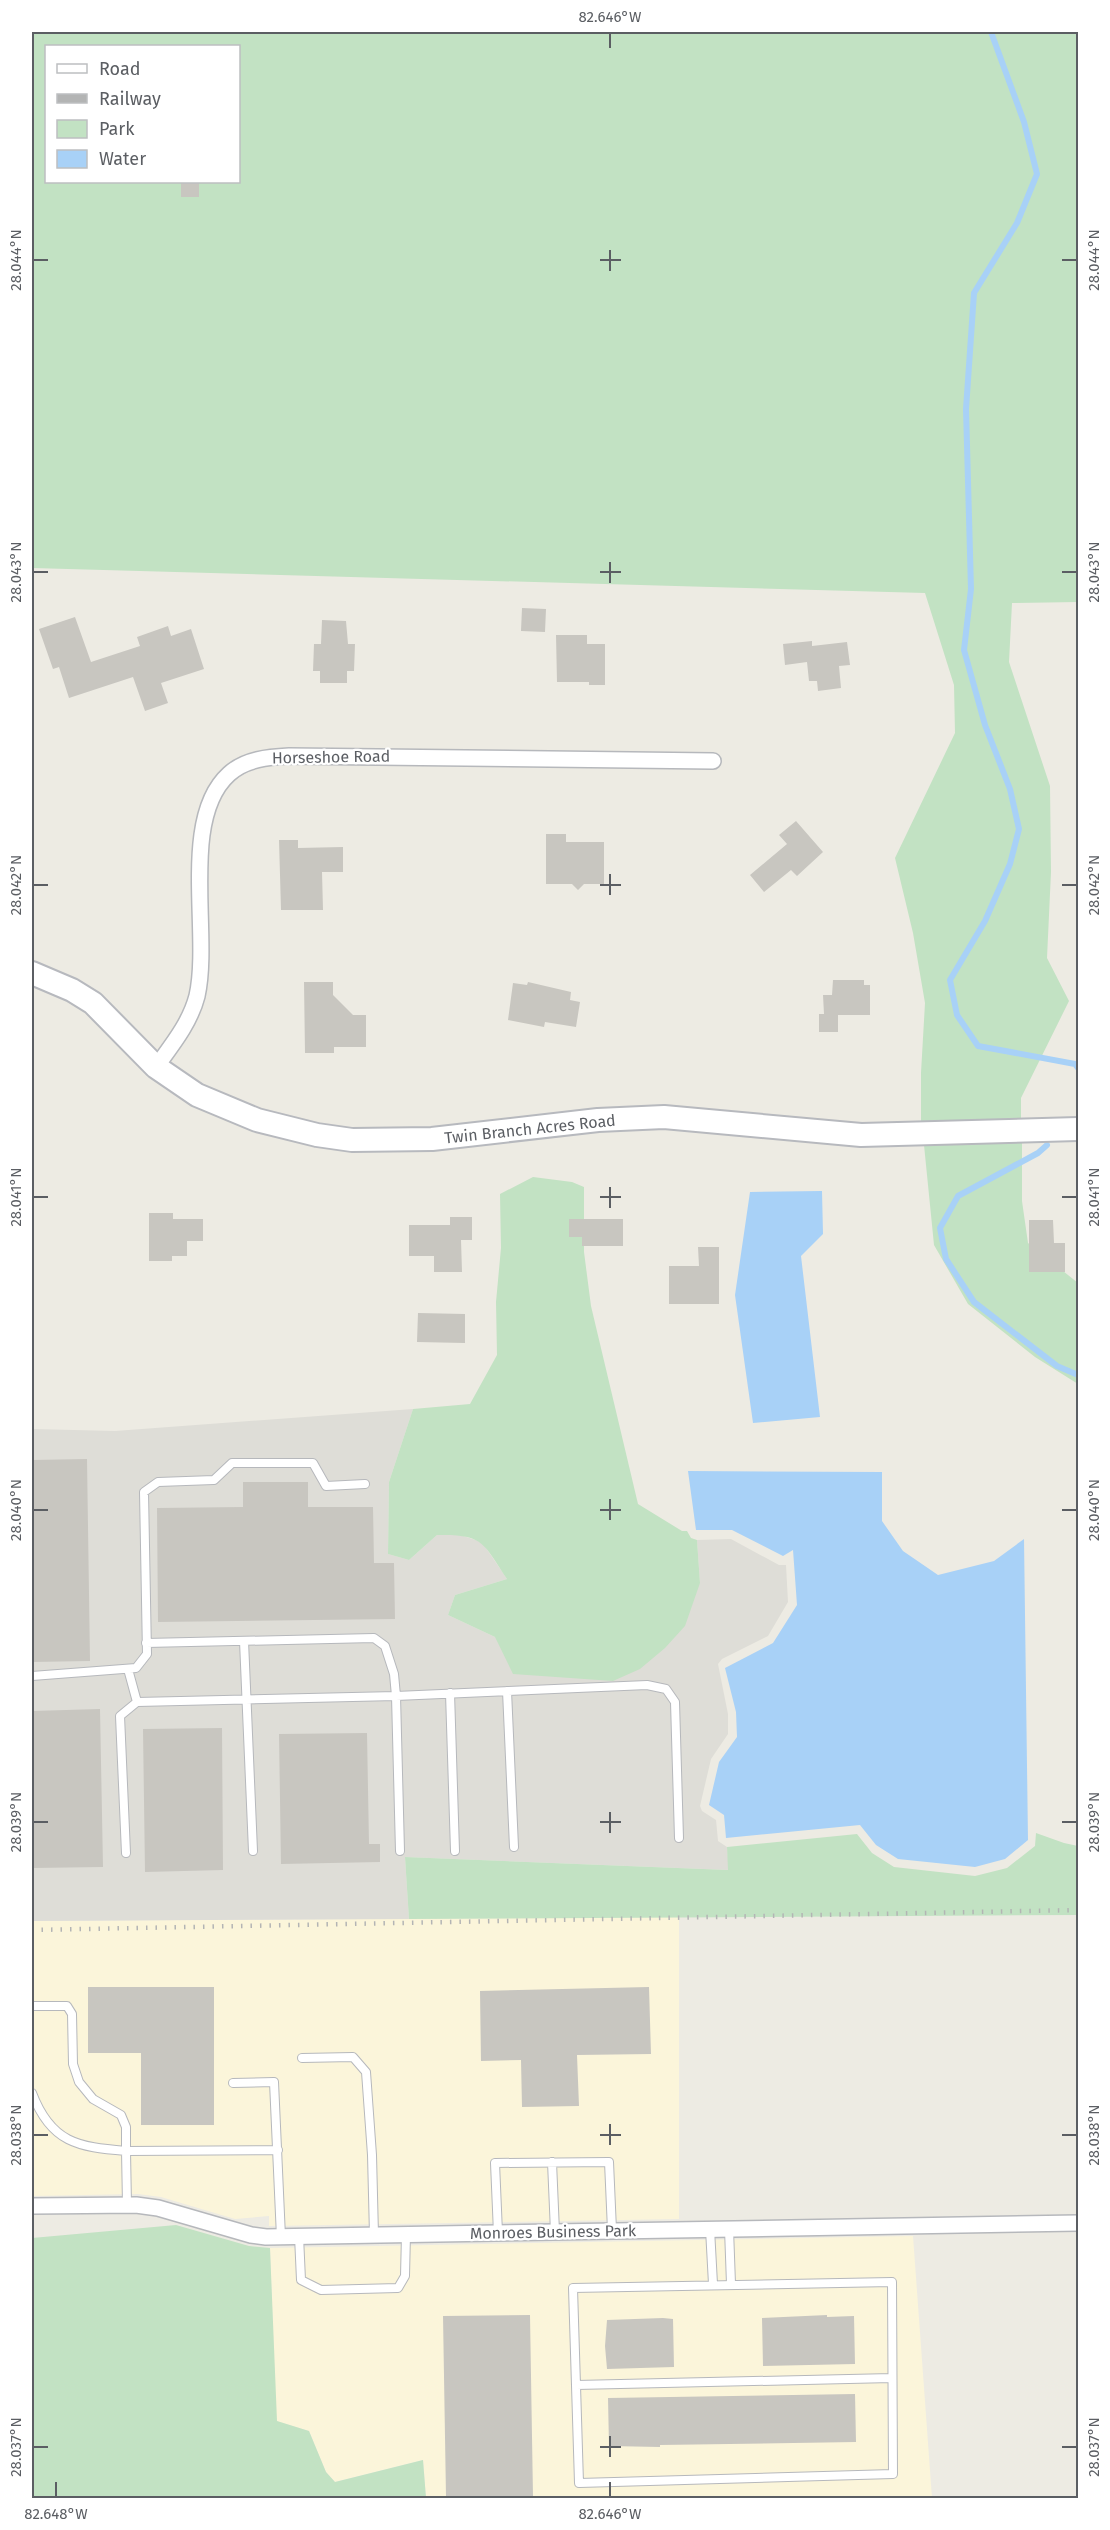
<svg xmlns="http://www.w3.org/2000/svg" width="1110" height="2530" font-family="'Fira Sans',sans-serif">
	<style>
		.commercial { fill: #fbf5da }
		.industrial { fill: #deddd7 }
		.green { fill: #c2e2c3; fill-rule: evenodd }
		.water { fill: #a8d1f7 }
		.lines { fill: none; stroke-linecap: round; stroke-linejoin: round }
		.stream { stroke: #a8d1f7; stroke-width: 6 }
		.building { fill: #c8c6c0 }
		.lane-casing { stroke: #b6b8bc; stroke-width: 10 }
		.street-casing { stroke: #b6b8bc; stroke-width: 18 }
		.secondary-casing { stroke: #b7b9be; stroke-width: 26 }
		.lane { stroke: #fff; stroke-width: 8 }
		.street { stroke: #fff; stroke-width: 15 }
		.secondary { stroke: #fff; stroke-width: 22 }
		.rail { stroke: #b3b4b4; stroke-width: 4.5; stroke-dasharray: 1.5 8; stroke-linecap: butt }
		.ticks { fill: none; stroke: #5b5e63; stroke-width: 2 }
		.labels { text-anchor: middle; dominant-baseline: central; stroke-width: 4.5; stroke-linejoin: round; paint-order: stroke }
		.street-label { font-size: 16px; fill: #5b5e63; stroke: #fff }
		.neatline { fill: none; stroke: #5b5e63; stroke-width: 2 }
		.ticks-label { font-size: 15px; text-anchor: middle; fill: #5b5e63 }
	</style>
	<rect width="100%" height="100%" fill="#edebe3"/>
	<path class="commercial" d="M679 1917V2219L269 2226V2216L235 2219 161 2197 138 2194 32 2196V1921Z
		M913 2236 932 2498H426L423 2460 335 2482 326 2472 309 2431 276 2421 270 2248Z"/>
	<path class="industrial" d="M413 1409 389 1482 388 1554 409 1560 437 1535H460L482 1542 507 1579 455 1595 448 1615 495 1637 700 1583 697 1540 731 1539 779 1565H786L788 1602 768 1636 722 1659 718 1664 728 1714V1734L711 1759 700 1806 702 1811 716 1820 718 1841 727 1847 729 1870 405 1857 409 1919 32 1921V1429L115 1431Z"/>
	<path class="green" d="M32 32H1078V602L1012 603 1009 662 1050 786 1051 872 1047 958 1069 1001 1021 1098V1120L921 1121V1073L925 1003 913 933 895 858 955 733 954 685 925 593 32 568ZM46 46H238V182H46Z
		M1022 1142V1201L1028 1243 1078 1283V1384L1035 1357 968 1304 934 1245 924 1145Z
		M533 1177 572 1182 584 1187V1252L591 1306 638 1504 682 1531H687L691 1538 697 1540 700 1583 685 1626 665 1648 640 1669 613 1681 513 1674 495 1637 448 1615 455 1595 507 1579C483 1543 484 1534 437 1535L409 1560 388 1554 389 1482 413 1409 470 1404 497 1355 496 1302 501 1248 500 1194Z
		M1036 1833 1064 1843 1078 1846V1915L409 1919 405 1857 728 1870 727 1847 857 1834 872 1853 894 1867 975 1876 1007 1868 1035 1846Z
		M176 2225 249 2246 270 2248 277 2421 309 2431 326 2472 335 2482 423 2460 426 2498H32V2238Z"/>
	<path class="water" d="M822 1191 823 1234 801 1256 820 1417 753 1423 735 1295 750 1192Z
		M688 1471 882 1472V1521L903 1551 938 1575 994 1561 1024 1539 1028 1840 1005 1859 975 1867 898 1859 876 1845 860 1825 726 1838 724 1815 709 1805 719 1762 737 1737 736 1712 725 1668 773 1643 797 1605 793 1550 783 1556 732 1530H696Z"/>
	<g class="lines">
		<path class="stream" d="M991 32 1024 122 1037 174 1017 223 974 293 966 409 971 589 964 650 985 725 1010 789 1019 829 1010 864 985 921 950 980 957 1015 978 1046 1075 1064 1078 1068
			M1047 1145 1038 1153 958 1196 940 1228 946 1259 974 1302 1057 1366 1078 1375"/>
	</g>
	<path class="building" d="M181 182H199V197H181Z
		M522 608 546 609 545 632 521 631Z
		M75 617 91 662 140 646 137 637 168 626 171 636 191 629 204 669 161 683 168 703 145 711 133 677 69 698 59 667 53 669 39 629Z
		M322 620 346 621 348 644H355L354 671H347V683H320V671H313L314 644H321Z
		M556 635H587V644H605V685H589V682H557Z
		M812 641V646L847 642 850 665 839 666 841 688 818 691 817 681H809L807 662 785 665 783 644Z
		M796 821 823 852 797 876 791 870 764 892 750 875 787 844 779 835Z
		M546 834H566V842H604V884H584L578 890 572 884H546Z
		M279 840H298V848L343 847V872H322L323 910H281Z
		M833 980H864V985H870V1015H838V1032H819V1014H824L823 995H832Z
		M304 982H333V995L353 1015H366V1047H334V1053H305Z
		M528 982 571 992 570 1000 580 1002 576 1027 545 1022 544 1027 508 1020 513 983 527 985Z
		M149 1213H173V1219H203V1241H187V1256H172V1261H149Z
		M450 1217H472V1240H461L462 1272H434V1256H409V1225H450Z
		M569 1219H623V1246H582V1237H569Z
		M1029 1220H1053L1054 1243H1065V1272H1029Z
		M698 1247H719V1304H669V1266H699Z
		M418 1313 465 1314V1343L417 1342Z
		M87 1459 90 1661 32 1662V1460Z
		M243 1482H308V1507H373L374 1563H394L395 1619 158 1622 157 1508 243 1507Z
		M100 1709 103 1867 33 1868 32 1711Z
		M222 1728 223 1870 145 1872 143 1729Z
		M367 1733 369 1844H380V1862L281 1864 279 1734Z
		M88 1987H214V2125H141V2053H88Z
		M649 1987 651 2054 577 2055 579 2106 522 2107 521 2060 481 2061 480 1991Z
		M530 2315 533 2497H446L443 2316Z
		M827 2315V2317L854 2316 855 2364 763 2366 762 2318Z
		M663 2318 673 2319 674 2367 607 2369 605 2346 607 2320Z
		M855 2394 856 2442 660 2445V2447L609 2446 608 2398Z"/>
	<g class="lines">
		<g class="lane-casing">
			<path id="lane" d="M244 1641 253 1851
				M128 1669 137 1702 396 1696 394 1674 385 1646 374 1638 146 1643
				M32 1676 136 1668 147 1654 144 1492 158 1482 214 1480 232 1463H313L326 1486 365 1484
				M507 1691 514 1847
				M450 1693 455 1851
				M400 1851 396 1696 647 1685 666 1689 675 1702 679 1838
				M126 1853 120 1716 137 1702
				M32 2006H67L72 2014 73 2064 79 2082 93 2099 121 2115 126 2127V2151C78 2147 51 2143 32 2093
				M302 2058 353 2057 366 2072 372 2155 374 2235
				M233 2083 274 2082 281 2237
				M552 2162 555 2232
				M127 2205 126 2151 278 2150
				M710 2229 713 2284
				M729 2229 731 2284
				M498 2233 495 2163 609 2162 612 2230
				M299 2236 301 2280 321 2290 398 2288 405 2276 406 2234
				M892 2282 893 2474 579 2483 573 2288Z
				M576 2385 892 2378"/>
		</g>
		<g class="street-casing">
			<path id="street" d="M156 1067C172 1045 190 1023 197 996 211 934 179 819 229 774 245 759 269 757 289 756L713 761
				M32 2206 136 2205 158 2208 251 2235 266 2237 1078 2223"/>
		</g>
		<g class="secondary-casing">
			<path id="secondary" d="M32 973 72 990 93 1003 156 1067 197 1095 257 1120 317 1135 352 1140 432 1139 598 1120 664 1117 861 1135 1078 1129"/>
		</g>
		<use href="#lane" class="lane"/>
		<use href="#street" class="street"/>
		<use href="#secondary" class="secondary"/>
		<path class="rail" d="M32 1930 1078 1910"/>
	</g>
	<path class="ticks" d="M610 33V48M610 250V271M33 260H48M600 260H621M1062 260H1077M610 562V583M33 572H48M600 572H621M1062 572H1077M610 874V895M33 885H48M600 885H621M1062 885H1077M610 1187V1208M33 1197H48M600 1197H621M1062 1197H1077M610 1499V1520M33 1510H48M600 1510H621M1062 1510H1077M610 1812V1833M33 1822H48M600 1822H621M1062 1822H1077M610 2124V2145M33 2135H48M600 2135H621M1062 2135H1077M610 2436V2457M33 2447H48M600 2447H621M1062 2447H1077M56 2482V2497M610 2482V2497"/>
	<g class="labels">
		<g class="street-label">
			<text transform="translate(331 757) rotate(-1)">Horseshoe Road</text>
			<text transform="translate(530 1129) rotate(-6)">Twin Branch Acres Road</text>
			<text transform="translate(553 2232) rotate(-1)">Monroes Business Park</text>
		</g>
	</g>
	<rect width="1110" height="2530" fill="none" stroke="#ffffff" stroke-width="66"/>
	<rect x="45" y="45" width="195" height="138" fill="#ffffff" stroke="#bdbfc1" stroke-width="1.5"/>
	<rect x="57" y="64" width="30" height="9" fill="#ffffff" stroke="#bdbfc1" stroke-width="1.5"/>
	<text x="99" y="75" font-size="18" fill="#5b5e63">Road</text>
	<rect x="57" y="94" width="30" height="9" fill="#b3b4b4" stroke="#bdbfc1" stroke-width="1.5"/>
	<text x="99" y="105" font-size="18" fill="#5b5e63">Railway</text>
	<rect x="57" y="120" width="30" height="18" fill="#c2e2c3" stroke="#bdbfc1" stroke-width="1.5"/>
	<text x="99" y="135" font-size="18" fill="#5b5e63">Park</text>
	<rect x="57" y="150" width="30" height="18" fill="#a8d1f7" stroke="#bdbfc1" stroke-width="1.5"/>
	<text x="99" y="165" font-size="18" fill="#5b5e63">Water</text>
	<rect x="33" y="33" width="1044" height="2464" class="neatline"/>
	<g class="ticks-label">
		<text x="610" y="22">82.646°W</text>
		<text transform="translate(16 260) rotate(-90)" y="5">28.044°N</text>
		<text transform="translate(1094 260) rotate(-90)" y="5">28.044°N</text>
		<text transform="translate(16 572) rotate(-90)" y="5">28.043°N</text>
		<text transform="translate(1094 572) rotate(-90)" y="5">28.043°N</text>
		<text transform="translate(16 885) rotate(-90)" y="5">28.042°N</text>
		<text transform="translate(1094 885) rotate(-90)" y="5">28.042°N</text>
		<text transform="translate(16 1197) rotate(-90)" y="5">28.041°N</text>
		<text transform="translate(1094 1197) rotate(-90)" y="5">28.041°N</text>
		<text transform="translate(16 1510) rotate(-90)" y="5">28.040°N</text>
		<text transform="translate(1094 1510) rotate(-90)" y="5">28.040°N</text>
		<text transform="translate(16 1822) rotate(-90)" y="5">28.039°N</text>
		<text transform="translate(1094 1822) rotate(-90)" y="5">28.039°N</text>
		<text transform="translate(16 2135) rotate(-90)" y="5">28.038°N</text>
		<text transform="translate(1094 2135) rotate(-90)" y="5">28.038°N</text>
		<text transform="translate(16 2447) rotate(-90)" y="5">28.037°N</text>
		<text transform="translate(1094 2447) rotate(-90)" y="5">28.037°N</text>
		<text x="56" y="2519">82.648°W</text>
		<text x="610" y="2519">82.646°W</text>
	</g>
</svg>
